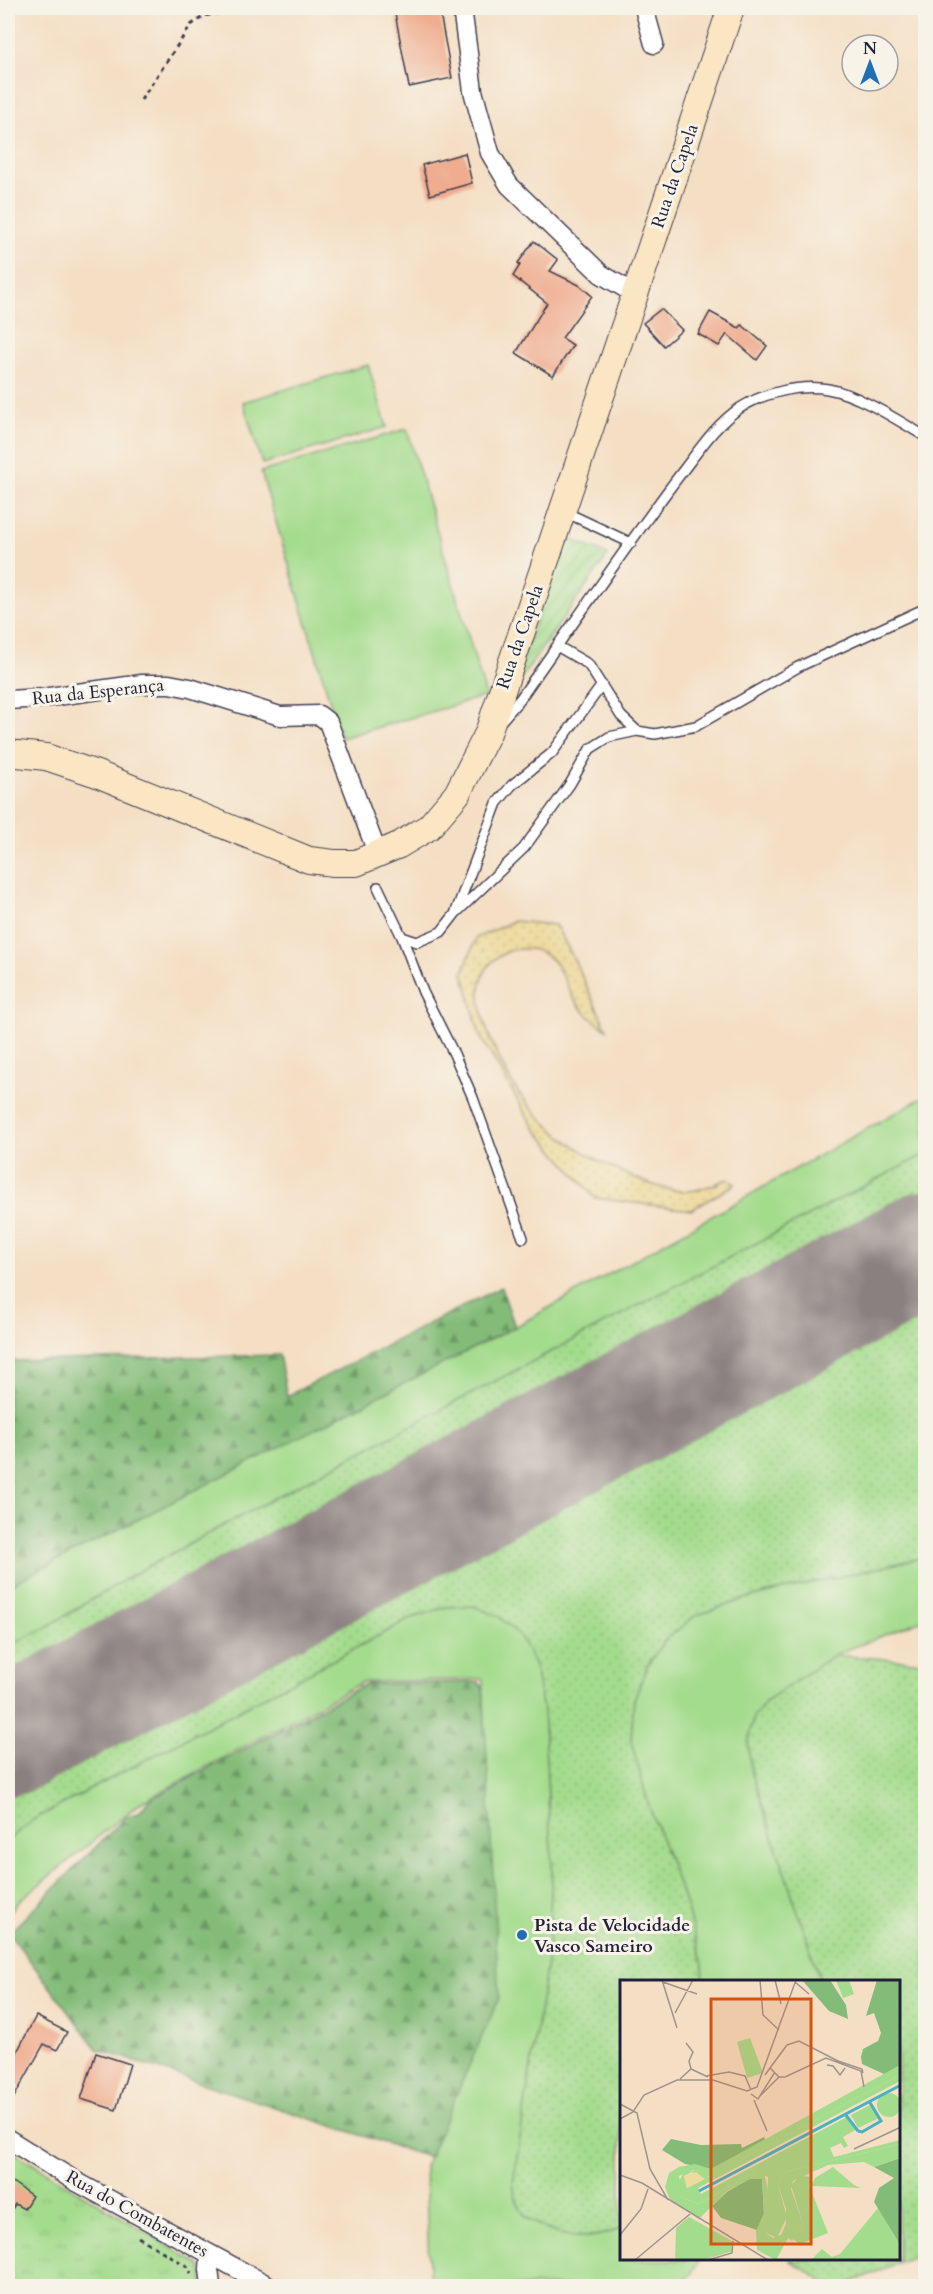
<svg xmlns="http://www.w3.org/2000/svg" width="933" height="2294" font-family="Cardo,serif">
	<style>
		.grass { fill: url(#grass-dots); stroke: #637f64; stroke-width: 1.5 }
		.forest { fill: url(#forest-firs); stroke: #526f5a; stroke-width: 1.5 }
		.sand { fill: url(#sand-dots); stroke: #887e6c; stroke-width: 1.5 }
		.park { fill: url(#park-tufts); stroke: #637f64; stroke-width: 1.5 }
		.garden { fill: url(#garden-furrows); stroke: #637f64; stroke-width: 1.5 }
		.pitch { fill: #a4dc8d; stroke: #637f64; stroke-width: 1.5 }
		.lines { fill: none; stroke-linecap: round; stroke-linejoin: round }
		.runway { stroke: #8b8080; stroke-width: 118 }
		.building { fill: #efac8e }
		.lane-casing { stroke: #423e50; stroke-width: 12 }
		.street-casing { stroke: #423e50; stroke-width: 21 }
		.secondary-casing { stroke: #423e50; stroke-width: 28 }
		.path { stroke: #423e50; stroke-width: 3; stroke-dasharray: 4.5 4.5; stroke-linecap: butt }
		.lane { stroke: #fff; stroke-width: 9 }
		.street { stroke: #fff; stroke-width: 18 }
		.secondary { stroke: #fbe6c3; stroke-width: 26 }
		.poi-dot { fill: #1f6fb2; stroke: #f7f3e8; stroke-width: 2 }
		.labels { text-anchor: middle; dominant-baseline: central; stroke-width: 6; stroke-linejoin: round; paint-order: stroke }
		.street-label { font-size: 18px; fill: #22223b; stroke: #f7f3e8 }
		.poi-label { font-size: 18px; font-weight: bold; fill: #22223b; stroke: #f7f3e8; text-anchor: start }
		.inset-river { fill: none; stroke: #46b3c2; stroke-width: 3 }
		.inset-road { fill: none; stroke: #a0938d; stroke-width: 1.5 }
		.view { fill: #d45411; fill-opacity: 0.15; stroke: #d45411; stroke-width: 3 }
		.inset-edge { fill: none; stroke: #22223b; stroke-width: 3 }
	</style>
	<defs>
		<pattern id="grass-dots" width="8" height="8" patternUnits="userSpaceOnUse" patternTransform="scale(1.5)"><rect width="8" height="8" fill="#a4dc8d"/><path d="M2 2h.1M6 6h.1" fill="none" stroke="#8dbc7b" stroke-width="1.8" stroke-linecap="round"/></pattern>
		<pattern id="forest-firs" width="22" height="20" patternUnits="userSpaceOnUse" patternTransform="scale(1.5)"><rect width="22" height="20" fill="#83bc78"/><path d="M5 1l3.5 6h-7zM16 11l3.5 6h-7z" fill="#6b9864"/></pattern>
		<pattern id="sand-dots" width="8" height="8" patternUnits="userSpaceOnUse" patternTransform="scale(1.5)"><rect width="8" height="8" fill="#eeda9e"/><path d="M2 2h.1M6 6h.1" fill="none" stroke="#ccbb89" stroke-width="1.8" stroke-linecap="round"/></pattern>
		<pattern id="park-tufts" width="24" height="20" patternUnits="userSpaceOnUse" patternTransform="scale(1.5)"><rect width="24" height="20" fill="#a4dc8d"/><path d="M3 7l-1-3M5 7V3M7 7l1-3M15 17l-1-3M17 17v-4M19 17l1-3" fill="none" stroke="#8dbc7b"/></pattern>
		<pattern id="garden-furrows" width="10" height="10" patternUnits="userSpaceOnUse" patternTransform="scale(1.5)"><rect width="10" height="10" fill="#a4dc8d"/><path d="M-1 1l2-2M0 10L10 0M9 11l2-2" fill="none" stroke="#8dbc7b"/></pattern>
	</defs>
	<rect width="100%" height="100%" fill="#f7f3e8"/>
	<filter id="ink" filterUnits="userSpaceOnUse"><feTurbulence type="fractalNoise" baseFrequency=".0167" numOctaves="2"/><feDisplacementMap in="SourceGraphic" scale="12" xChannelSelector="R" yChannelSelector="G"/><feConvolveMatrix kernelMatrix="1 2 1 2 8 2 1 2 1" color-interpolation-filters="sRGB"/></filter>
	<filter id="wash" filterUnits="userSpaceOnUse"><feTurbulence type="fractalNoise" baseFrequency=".008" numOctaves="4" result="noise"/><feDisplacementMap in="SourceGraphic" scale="24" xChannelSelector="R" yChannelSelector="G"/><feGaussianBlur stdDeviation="1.35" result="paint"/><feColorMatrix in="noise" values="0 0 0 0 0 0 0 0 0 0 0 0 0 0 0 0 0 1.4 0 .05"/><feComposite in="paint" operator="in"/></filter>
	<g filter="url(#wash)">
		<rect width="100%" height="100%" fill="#f4dfc4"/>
		<path class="grass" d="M925 1154V1220L8 1701V1646L45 1628 132 1575 289 1490Z
			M925 1285V1557L748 1598 695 1616 664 1641 647 1666 634 1700 631 1741 649 1806 685 1902 703 1965 704 1982H621V2229C609 2233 592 2238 579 2237 560 2236 531 2227 521 2210 516 2201 514 2192 513 2183L548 1955 552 1869 543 1710 534 1663 446 1607 412 1618 33 1820 8 1840V1772Z
			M834 1655 925 1662V1722L918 1734 926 1753 925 2251 843 2286H830L790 2260H898V1982H821L751 1771C749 1754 745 1733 754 1717 766 1694 812 1670 834 1655Z"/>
		<path class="forest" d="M501 1287 515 1327 8 1586V1361L279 1355 287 1396Z
			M479 1682 483 1689 502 1992 431 2158 97 2049 9 1933 127 1816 139 1813 149 1800 362 1686 367 1684Z"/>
		<path class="sand" d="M514 921 555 925C576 958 589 995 607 1029 594 1021 583 1013 574 999 564 982 560 961 541 952 530 947 515 948 505 953 461 974 485 1030 501 1062 505 1070 509 1079 514 1086 523 1100 538 1116 550 1127 579 1153 651 1193 689 1191 701 1191 716 1183 728 1179L735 1184 732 1186 691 1210 595 1198 533 1126 480 1036 463 972 476 938Z"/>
		<path class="park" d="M8 2149 200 2265 204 2286H8Z"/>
		<path class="garden" d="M566 537 608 555 509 695Z"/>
		<path class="pitch" d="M368 365 387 427 262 464 243 402Z
			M407 429 486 696 341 738 261 472Z
			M925 1096V1154L289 1490 132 1575 45 1628 8 1646V1586L515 1327Z
			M925 1557V1619L834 1655 766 1701 753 1718 748 1743 751 1771 821 1982H704L703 1965 685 1902 649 1806 631 1741 634 1700 647 1666 664 1641 695 1616 748 1598Z
			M473 1606 498 1616 519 1635 534 1663 543 1710 552 1869 548 1955 513 2183C514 2192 516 2201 521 2210 531 2227 560 2236 579 2237 592 2238 609 2233 621 2229V2260H700L682 2286H430L425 2166 499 1998 483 1679 362 1682 140 1803 20 1900 8 1915V1840L33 1820 412 1618 446 1607Z"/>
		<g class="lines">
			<path class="runway" d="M8 1737 926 1250"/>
		</g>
		<g id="blocks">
			<path class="building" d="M394 8H439L452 78 409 87Z
				M465 153 472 183 430 195 422 165Z
				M534 241 558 260 550 271 579 285 592 296 562 338 573 345 553 376 516 353 547 303 513 276 520 265 518 263Z
				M661 309 682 330 664 346 643 323Z
				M710 312 739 328 742 325 767 346 757 360 727 334 719 346 698 334Z
				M36 2016 67 2032 57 2050 44 2044 8 2108V2069Z
				M96 2053 130 2064 116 2110 81 2099Z
				M8 2179 32 2196 24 2209 15 2204 8 2216Z"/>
		</g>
	</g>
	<g filter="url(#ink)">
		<use href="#blocks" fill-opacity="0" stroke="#423e50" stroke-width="1.5"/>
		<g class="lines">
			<g class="lane-casing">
				<path id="lane" d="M565 512 631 543
					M557 646C599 588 639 528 682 472 699 450 716 424 740 408 763 393 800 384 828 389 858 394 899 421 926 437
					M501 721 520 699 557 646 588 664 621 716 637 731 655 734 696 726 798 667 926 608
					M378 887 402 937 417 942 441 932 455 914 497 803 512 785 552 753 602 685
					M457 912 524 848 570 784 590 749 609 737 637 731
					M402 937 423 992 454 1054 473 1098 523 1238"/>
			</g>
			<g class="street-casing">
				<path id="street" d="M462 8 473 91 490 153 509 185 601 274 635 294
					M644 8 654 44
					M8 700 42 698 142 684H169L190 688 280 716 319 715 328 722 378 855
					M8 2139 75 2181 269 2286
					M210 2255 209 2269 211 2286"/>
			</g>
			<g class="secondary-casing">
				<path id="secondary" d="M8 753 46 757 97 774 309 860 334 863H356L399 845 429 827 457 794 488 733 731 8"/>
			</g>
			<path class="path" d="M141 100 191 25 204 16 249 8
				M138 2237 187 2266 191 2273"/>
			<use href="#lane" class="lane"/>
			<use href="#street" class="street"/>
			<use href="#secondary" class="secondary"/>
		</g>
	</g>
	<circle class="poi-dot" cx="522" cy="1935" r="6"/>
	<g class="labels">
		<g class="street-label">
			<text transform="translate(675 176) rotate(-71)">Rua da Capela</text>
			<text transform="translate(520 637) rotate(-71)">Rua da Capela</text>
			<text transform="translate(98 692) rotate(-6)">Rua da Esperança</text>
			<text transform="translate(137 2214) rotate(29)">Rua do Combatentes</text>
		</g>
		<g class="poi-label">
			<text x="534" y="1925">Pista de Velocidade<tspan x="534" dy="21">Vasco Sameiro</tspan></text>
		</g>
	</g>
	<g transform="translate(620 1980)">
		<rect width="280" height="280" fill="#f4dfc4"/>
		<path d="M280 95V101L78 208 81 214 227 137 235 150 223 157 228 166 224 168 221 163 210 168 214 177 280 160V164L165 192 158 205 167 237 157 258 146 253 148 197 135 192 79 224 63 218 58 203 64 192 79 190 88 197ZM72 192 84 199 67 208 64 196ZM257 125a12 12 0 1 1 24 0a12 12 0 1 1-24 0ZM252 124 259 138 238 148 231 135ZM213 187 234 205 241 208 191 206 195 198ZM180 196 193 197 189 205 208 253 180 264 173 259 183 244 171 205ZM258 228 279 258 280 280H191L202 269 212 277 220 274Z" fill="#a4dc8d" fill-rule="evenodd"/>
		<path d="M182 0H210L226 25 228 39 209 31ZM257 0 280 1V85L263 97 264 94 242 84 241 77 243 69 258 61 261 53 254 33 246 36ZM144 157 146 161 91 189 65 184 42 170 51 159 81 165 121 164 122 168ZM280 178H281L280 264 254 222 259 208 274 198 254 187ZM129 199H142L144 234 137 250 101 238 92 226 107 212Z" fill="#83bc78"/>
		<path d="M76 192 85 199 67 208 64 196Z" fill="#eeda9e"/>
		<path d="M69 237 112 261 113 271 83 280H55L56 248Z" fill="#a4dc8d"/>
		<path d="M216 0H229L234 14 223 18ZM130 58 143 93 127 98 117 62ZM280 85V95L96 193 87 197 73 190 59 196 63 218 79 224 135 192H144L150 219 146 253 153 258 161 255 166 244V229L158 205 165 192 280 164V178L254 187 244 182 208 185 173 201 171 209 183 244 172 261 168 258 156 280 137 270 136 251 144 233 142 199H130L106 212 79 239 50 220 45 207 49 193 59 187 75 184 91 189ZM80 248 86 255 65 271 60 264 65 260 62 255 66 259Z" fill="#a4dc8d"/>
		<path class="inset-river" d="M225 134 238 151M238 151 242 152 261 141 249 121M79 211 281 105"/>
		<path class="inset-road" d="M42 0 57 48M140 0 143 35 159 50M155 0 161 24M43 2 77 14M175 2 189 14M55 33 73 0M66 63 73 72 69 81 71 89M207 85 213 86 220 95 225 88M150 88 167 65 179 61 218 81 242 89 243 93M145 95 150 88 159 97H165L206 78 241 91 244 107M86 96 109 92 125 96 131 110M60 99 71 89 88 97M131 114 138 119 155 92M140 116 159 97M134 120 147 151M0 124 17 133 30 189 48 220M0 139 13 132 24 115 57 100H93L127 111 137 107 176 0M234 169 281 147M0 195 22 203 148 280M0 255 21 229 28 209M15 280 70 234M88 280 112 273 113 261"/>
		<path class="view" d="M91 19H191V264H91Z"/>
		<rect width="280" height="280" class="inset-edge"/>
	</g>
	<rect width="933" height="2294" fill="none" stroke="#f7f3e8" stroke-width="30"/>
	<g transform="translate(870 63)"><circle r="28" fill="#f7f3e8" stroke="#a29fa3" stroke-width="1.5"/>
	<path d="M0-4.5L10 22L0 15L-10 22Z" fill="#1f6fb2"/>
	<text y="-9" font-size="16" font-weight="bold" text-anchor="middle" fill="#22223b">N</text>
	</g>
</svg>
